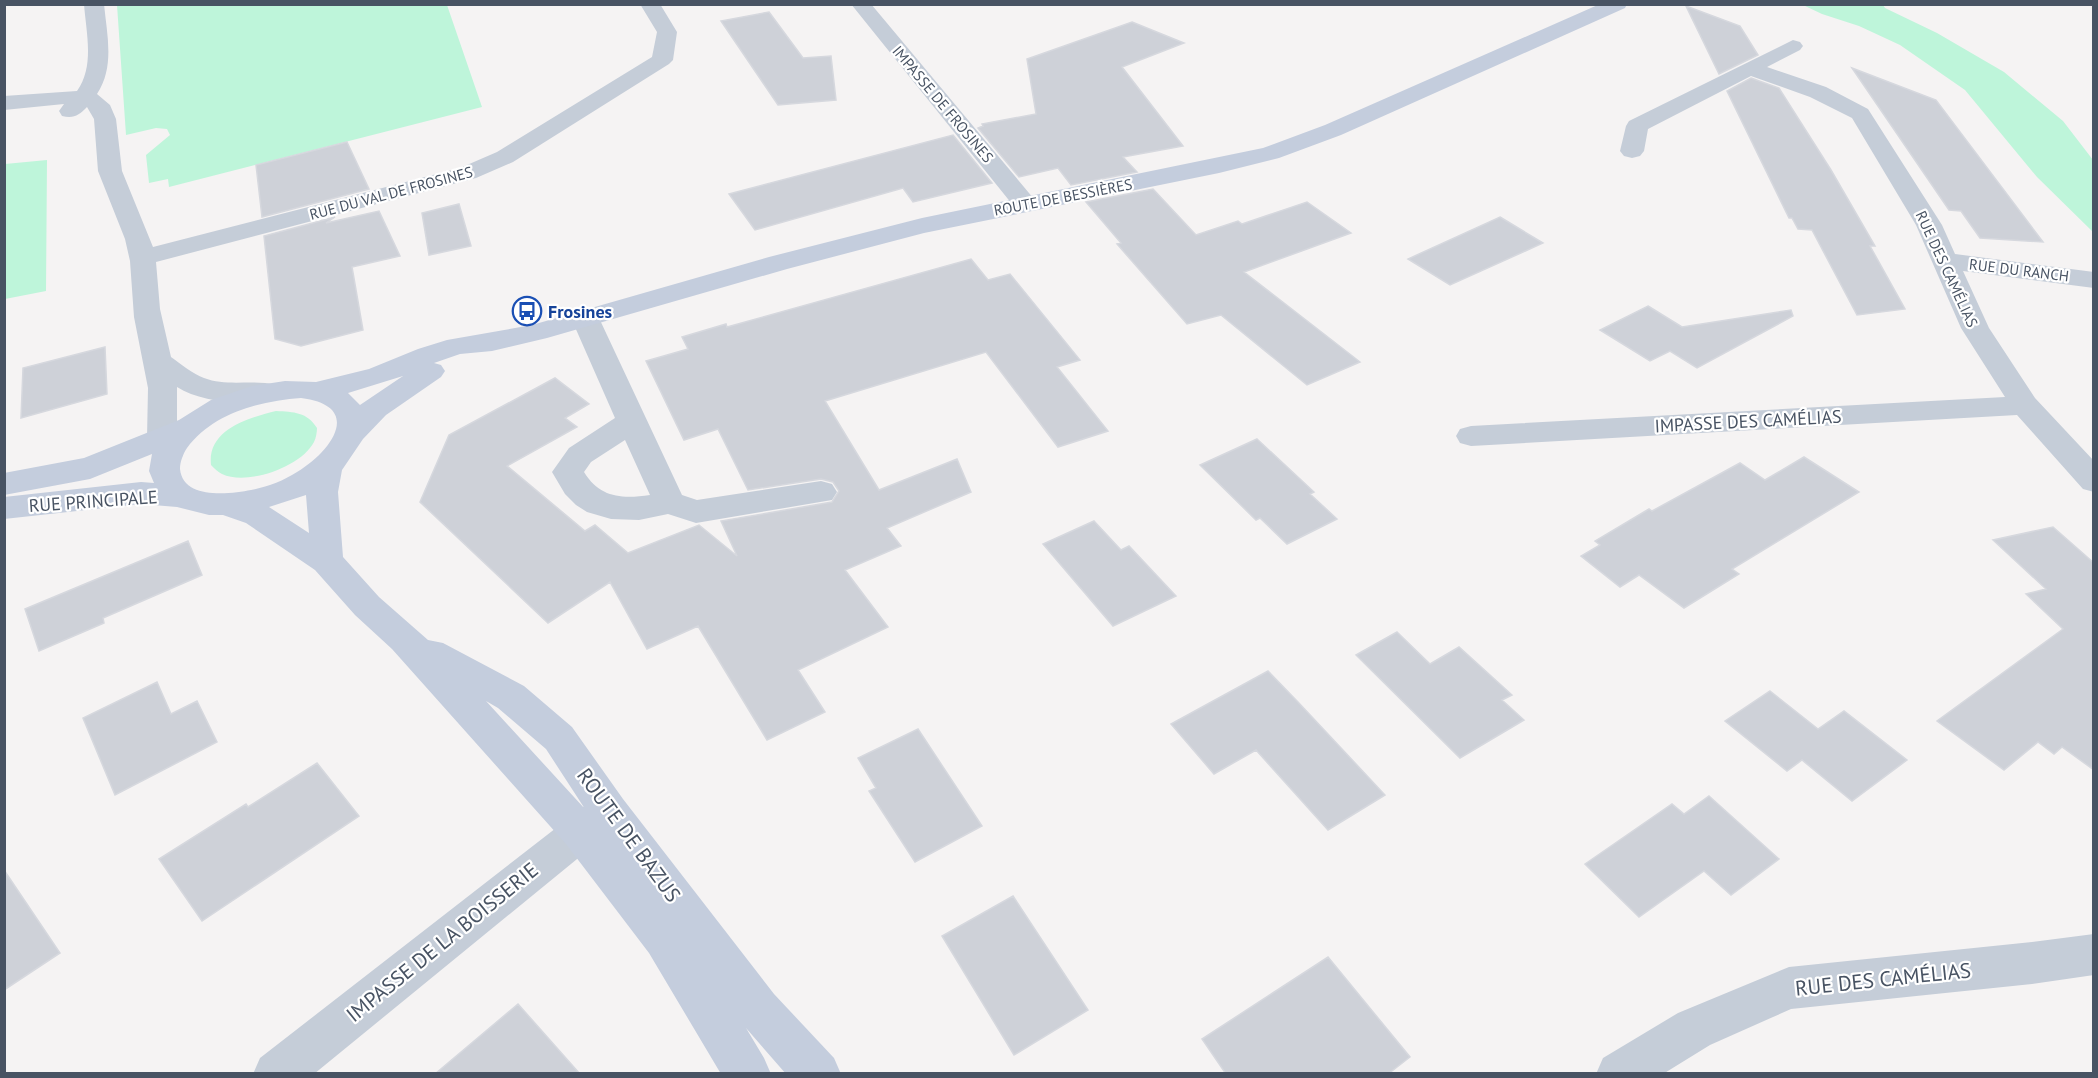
<svg xmlns="http://www.w3.org/2000/svg" width="2098" height="1078" font-family="'PT Sans',sans-serif">
	<style>
		.green { fill: #bef5da }
		.building { fill: #ced1d8; stroke: #d6d8de; stroke-width: 1.5 }
		.lines { fill: none; stroke-linecap: round; stroke-linejoin: round }
		.street { fill: #c5cdd8; fill-rule: evenodd }
		.secondary { fill: #c4cddd; fill-rule: evenodd }
		.labels { text-anchor: middle; dominant-baseline: central; stroke-width: 4.5; stroke-linejoin: round; paint-order: stroke }
		.far-street-label { font-size: 15px; fill: #485363; stroke: #fff }
		.transit-label { font-size: 18px; font-weight: bold; fill: #164399; stroke: #fff; text-anchor: start }
		.street-label { font-size: 18px; fill: #485363; stroke: #fff }
		.near-street-label { font-size: 21px; fill: #485363; stroke: #fff }
	</style>
	<rect width="100%" height="100%" fill="#f5f3f3"/>
	<path class="green" d="M117 5H447L482 107 169 187 168 179 149 183 146 155 170 135 167 129 156 128 126 135Z
		M1803 5H1883L1885 8 1937 33 2004 72 2063 121 2093 160V232L2037 177 1965 90 1900 45 1859 26 1822 14Z
		M47 160 46 291 5 299V164Z
		M276 411C294 412 307 412 317 428 317 432 316 438 314 442 301 467 247 486 222 474 218 472 214 468 211 465 207 430 248 418 276 411Z"/>
	<path class="building" d="M1686 6 1740 26 1758 55 1719 74Z
		M769 12 803 58 831 56 836 100 778 105 721 21Z
		M1132 22 1184 43 1122 67 1183 146 1123 157 1137 172 1071 185 1058 168 1019 177 978 128 983 126 982 124 1036 114 1027 59Z
		M1852 68 1936 100 2043 242 1980 238 1961 211 1949 210Z
		M1751 78 1779 88 1831 170 1875 246H1870L1905 309 1857 315 1812 230 1798 229 1792 218H1789L1727 91Z
		M953 135 992 183 913 202 903 188 755 230 729 194Z
		M347 142 369 189 262 217 256 165Z
		M1153 189 1196 235 1238 221 1242 224 1307 202 1351 233 1244 272 1360 362 1307 385 1221 315 1187 324 1117 244 1121 243 1086 202Z
		M459 204 471 246 429 255 422 213Z
		M379 211 400 256 352 267 363 330 301 346 275 339 264 236 335 217 326 223Z
		M1500 217 1543 243 1450 285 1408 259Z
		M971 259 988 280 1010 274 1080 360 1057 367 1108 431 1058 447 986 352 825 401 879 490 957 459 971 492 887 528 901 546 845 570 888 627 798 670 825 712 767 740 698 626 647 649 610 582 548 623 420 502 449 435 555 378 589 404 565 418 577 427 507 466 585 531 595 525 628 553 699 525 737 556 721 521 832 502 839 491 833 482 821 479 748 490 718 429 684 440 646 361 688 349 682 337 726 324 727 327Z
		M1648 306 1682 327 1791 310 1793 316 1697 368 1670 351 1650 361 1600 330Z
		M105 347 107 394 21 418 23 368Z
		M1257 439 1314 492 1310 494 1337 519 1287 544 1260 518 1256 520 1200 465Z
		M1804 457 1859 492 1732 569 1739 574 1684 608 1639 575 1620 587 1581 556 1600 545 1595 541 1649 509 1652 511 1740 463 1765 480Z
		M1094 521 1121 550 1129 546 1176 596 1113 626 1043 544Z
		M2053 527 2094 563V770L2062 747 2054 754 2038 742 2004 770 1937 721 2063 629 2026 594 2046 589 1993 540Z
		M188 541 202 575 103 618 104 623 39 651 25 609Z
		M1397 632 1430 664 1459 647 1512 695 1502 700 1524 720 1460 758 1356 655Z
		M1268 671 1298 702 1385 795 1328 830 1256 750 1214 774 1171 724Z
		M157 682 171 714 197 701 217 742 115 795 83 718Z
		M1770 691 1818 729 1844 711 1907 760 1852 801 1802 760 1787 771 1725 721Z
		M918 729 982 826 915 862 869 791 876 788 858 758Z
		M317 763 359 816 202 921 159 859 246 804 248 807Z
		M1709 796 1779 859 1731 895 1704 871 1639 917 1585 864 1672 804 1684 814Z
		M4 870 60 953 4 990Z
		M1013 896 1088 1010 1014 1055 942 936Z
		M1328 957 1410 1057 1388 1074H1226L1202 1039Z
		M518 1004 580 1074H435Z"/>
	<g class="lines">
		<path class="street" d="M84 4H104C107 35 115 67 97 94L110 105 116 119 122 171 153 247 460 168 497 152 652 57 657 32 640 4H660L677 32 673 60 669 64 513 162 476 178 156 262 160 309 171 357C181 364 193 374 204 378 227 387 253 379 276 385L281 392 276 399C247 406 202 403 177 387V431L183 455 179 462 168 465 157 462 147 438 148 388 134 317 130 261 125 239 98 171 94 119 87 107C79 115 74 119 62 116L59 111 64 104 4 110V96L77 91C95 66 86 32 84 4Z
			M851 4H871L1034 199 1037 204 1034 209 1025 211 1016 209Z
			M1793 40 1800 42 1803 46 1800 50 1767 67 1826 87 1868 109 1942 225 1955 254 2094 272V288L1963 271 1989 328 2035 398 2094 461V492L2083 489 2017 415 1471 446 1460 443 1456 436 1460 429 1471 426 2005 397 1961 328 1916 225 1852 118 1810 97 1751 76 1648 129 1644 151 1640 156 1632 158 1624 156 1620 151 1626 126 1629 121Z
			M585 310 595 312 599 318 682 495 697 500 821 481 832 484 837 492 832 500 696 523 668 514 639 520 611 519 587 512 576 505 565 494 552 472 569 448 615 418 571 318 575 312ZM625 440 650 495C622 499 600 498 584 472L591 462Z
			M601 799 615 804 621 816 615 828 314 1074H253L260 1058 587 804Z
			M2094 934V975L2032 984 1791 1009 1710 1045 1663 1074H1596L1603 1058 1678 1013 1789 967 2032 942Z"/>
		<path class="secondary" d="M1600 4H1627L1625 8 1341 135 1279 158 1219 173 924 233 787 269 547 338 492 351 460 354 434 363 441 365 445 371 441 377 386 415 363 439 342 470 338 492 343 557 379 597 428 640 443 643 524 686 572 727 623 799 774 994 834 1058 841 1074H786L746 1028 764 1058 771 1074H721L649 953 566 844 392 649 355 615 315 570 246 523 223 515H209L177 507 141 504 4 519V497L141 482 154 483 149 471 152 454 90 479 4 495V473L84 458 179 420 211 400 252 386 285 381 316 382 369 369 418 349 447 340 532 325 769 257 922 218 1263 148 1325 125ZM403 376 360 405 348 393ZM301 398C364 406 332 451 297 472 283 481 267 487 251 490 230 494 183 500 180 469 180 462 183 454 187 448 213 413 260 401 301 398ZM306 495 309 533 269 507ZM486 701 498 708 546 749 585 809Z"/>
	</g>
	<defs>
		<g id="bus-ring" transform="scale(1.5)"><circle r="9.5" fill="#fff" stroke="#1a4fb4" stroke-width="1.5"/><path d="M-5-6H5V4H4V6H2V4H-2V6H-4V4H-5ZM-3.5-4V0h7V-4ZM-3.5 1.2v1.5H-2V1.2ZM2 1.2v1.5H3.5V1.2Z" fill="#1a4fb4"/></g>
	</defs>
	<g fill-rule="evenodd">
		<use href="#bus-ring" x="527" y="311"/>
	</g>
	<g class="labels">
		<g class="far-street-label">
			<text transform="translate(943 104) rotate(50)">IMPASSE DE FROSINES</text>
			<text transform="translate(391 193) rotate(-15)">RUE DU VAL DE FROSINES</text>
			<text transform="translate(1063 197) rotate(-11)">ROUTE DE BESSIÈRES</text>
			<text transform="translate(1947 269) rotate(65)">RUE DES CAMÉLIAS</text>
			<text transform="translate(2019 270) rotate(7)">RUE DU RANCH</text>
		</g>
		<g class="transit-label">
			<text x="548" y="311">Frosines</text>
		</g>
		<g class="street-label">
			<text transform="translate(1748 421) rotate(-3)">IMPASSE DES CAMÉLIAS</text>
			<text transform="translate(93 501) rotate(-4)">RUE PRINCIPALE</text>
		</g>
		<g class="near-street-label">
			<text transform="translate(629 835) rotate(54)">ROUTE DE BAZUS</text>
			<text transform="translate(442 942) rotate(-39)">IMPASSE DE LA BOISSERIE</text>
			<text transform="translate(1883 979) rotate(-6)">RUE DES CAMÉLIAS</text>
		</g>
	</g>
	<rect width="2098" height="1078" fill="none" stroke="#485363" stroke-width="12"/>
</svg>
